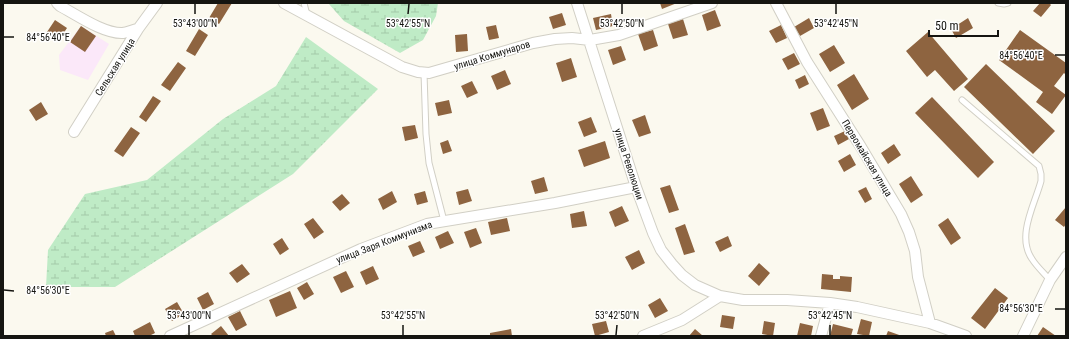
<svg xmlns="http://www.w3.org/2000/svg" width="1069" height="339" font-family="'Roboto Condensed',sans-serif">
	<style>
		.industrial { fill: #fbe8f9 }
		.wetland { fill: url(#wetland-marsh) }
		.building { fill: #8e6440 }
		.lines { fill: none; stroke-linecap: round; stroke-linejoin: round }
		.lane-casing { stroke: #d1cfc5; stroke-width: 7 }
		.street-casing { stroke: #d1cfc5; stroke-width: 12 }
		.lane { stroke: #fff; stroke-width: 5 }
		.street { stroke: #fff; stroke-width: 10 }
		.ticks { fill: none; stroke: #151511; stroke-width: 1.5 }
		.labels { text-anchor: middle; dominant-baseline: central; stroke-width: 3; stroke-linejoin: round; paint-order: stroke }
		.street-label { font-size: 10px; fill: #151511; stroke: #fff }
		.ticks-label { font-size: 10px; text-anchor: middle; fill: #151511; stroke: #fff; stroke-width: 3; stroke-linejoin: round; paint-order: stroke }
	</style>
	<defs>
		<pattern id="wetland-marsh" width="20" height="14" patternUnits="userSpaceOnUse"><rect width="20" height="14" fill="#bfebc6"/><path d="M1 5h8M5 5V1M11 12h8M15 12V8" fill="none" stroke="#a3c9a9"/></pattern>
	</defs>
	<rect width="100%" height="100%" fill="#fbf9ef"/>
	<path class="industrial" d="M81 26 109 44 88 80 60 70 59 55Z"/>
	<path class="wetland" d="M328 3H438L436 16 423 40 400 53 344 21Z
		M306 37 378 89 293 174 115 287H46L48 250 85 194 147 180 223 119 276 86Z"/>
	<path class="building" d="M218 3H232L219 24 209 18Z
		M660 3H677L662 9Z
		M1040 3H1049L1051 5 1041 17 1033 11Z
		M715 10 721 26 707 31 702 15Z
		M562 13 566 25 553 29 549 17Z
		M611 14 613 26 596 30 593 18Z
		M809 18 814 28 800 36 794 27Z
		M968 18 973 28 956 38 951 29Z
		M683 19 688 35 673 39 668 24Z
		M55 20 67 28 59 40 47 32Z
		M496 25 499 38 489 40 486 27Z
		M781 25 787 38 776 43 769 31Z
		M81 26 96 36 85 52 70 42Z
		M199 29 208 35 195 56 186 51Z
		M653 30 658 46 644 51 638 34Z
		M1020 30 1066 63V75L1064 73 1054 86 1066 95 1052 114 1036 102 1043 92 999 60Z
		M928 32 968 79 954 91 935 70 927 77 906 51Z
		M467 34 468 51 456 52 455 35Z
		M834 45 845 63 830 72 819 54Z
		M621 46 626 60 613 65 608 50Z
		M794 53 800 64 788 70 782 59Z
		M571 58 577 77 562 82 556 63Z
		M178 62 186 68 170 91 161 85Z
		M986 64 1055 131 1033 154 964 87Z
		M505 70 511 84 497 90 491 76Z
		M854 74 869 99 852 110 837 85Z
		M805 75 809 84 799 89 795 80Z
		M472 81 478 93 467 98 461 86Z
		M153 96 161 101 146 122 139 117Z
		M932 97 994 162 978 178 915 113Z
		M449 100 452 113 438 116 435 103Z
		M41 102 48 114 36 121 29 110Z
		M823 108 830 126 817 131 810 113Z
		M645 115 651 133 639 137 632 120Z
		M591 117 597 132 584 137 578 122Z
		M415 125 418 138 405 141 402 127Z
		M131 127 140 133 123 157 114 151Z
		M845 131 849 139 838 145 834 136Z
		M448 140 452 151 443 154 440 143Z
		M605 141 610 158 584 167 578 150Z
		M894 144 901 155 888 164 881 153Z
		M850 154 856 165 844 172 838 161Z
		M911 176 923 195 911 203 899 184Z
		M544 177 548 191 535 194 531 181Z
		M670 185 679 210 669 213 660 188Z
		M866 187 872 199 865 203 858 191Z
		M468 189 472 201 459 205 456 192Z
		M392 191 397 202 383 210 378 199Z
		M425 191 428 202 417 205 414 194Z
		M342 194 350 203 340 211 332 202Z
		M622 206 629 221 615 227 609 212Z
		M1066 207V224L1064 227 1055 220Z
		M584 211 587 226 572 228 570 214Z
		M313 218 324 232 314 239 304 224Z
		M507 218 510 231 491 235 488 222Z
		M948 218 961 238 951 245 938 225Z
		M685 224 695 252 684 255 675 228Z
		M476 228 482 243 470 248 464 232Z
		M448 231 454 243 440 249 435 237Z
		M728 236 732 246 720 252 715 242Z
		M282 238 289 249 280 255 273 244Z
		M420 241 425 252 413 257 408 246Z
		M639 250 645 263 632 270 625 257Z
		M759 263 770 273 759 286 748 276Z
		M242 264 250 274 237 283 229 273Z
		M373 266 379 279 366 285 360 272Z
		M346 271 354 287 341 293 333 277Z
		M822 274 833 275V279H840V276L852 277 851 292 821 289Z
		M307 282 314 294 304 300 297 288Z
		M995 288 1008 298 985 329 971 318Z
		M290 291 297 308 276 317 269 300Z
		M208 292 214 304 203 310 197 298Z
		M660 298 668 311 655 318 648 305Z
		M177 302 184 314 172 321 165 309Z
		M240 311 247 325 236 331 228 317Z
		M722 315 735 317 733 329 720 327Z
		M861 319 872 322 869 336 857 334Z
		M606 321 609 332 595 336 592 324Z
		M764 321 775 323 773 336 762 334Z
		M150 322 155 333 149 336H135L133 331Z
		M800 323 813 326 811 336H797Z
		M833 324 853 329 851 336H830Z
		M221 326 229 336H213L211 334Z
		M1043 327 1056 336H1037Z
		M511 329 512 336H490V333Z
		M695 329 703 336H689Z
		M113 330 116 336H106L105 333Z
		M888 331 902 336H886Z"/>
	<g class="lines">
		<g class="lane-casing">
			<path id="lane" d="M304 3 307 15
				M998 3 1004 4 1008 3
				M424 73 426 134 429 163 444 221
				M962 100 1039 166 1041 174V181C1035 204 1016 236 1032 259 1037 267 1044 273 1050 280"/>
		</g>
		<g class="street-casing">
			<path id="street" d="M57 3 60 6C77 15 104 34 123 33 128 32 133 30 138 29
				M284 3 402 67 418 72 429 73 533 43 555 39 572 38 590 40 619 35 712 3
				M577 3 636 187 653 233 661 250 672 264 682 275 695 285 720 296 743 300H787L830 303 857 307 930 323 966 336
				M776 3 807 62 861 147 901 214 909 232 915 251 918 277 930 323
				M74 132 138 29 157 3
				M170 336 361 249 427 224 555 203 636 187
				M643 336 682 320 720 296
				M821 336 830 303
				M1023 336 1050 280 1066 257"/>
		</g>
		<use href="#lane" class="lane"/>
		<use href="#street" class="street"/>
	</g>
	<path class="ticks" d="M195 14V4M408 14 409 4M622 14V4M836 14V4M4 37H14M1055 55H1065M4 290 14 291M1055 309H1065M189 335V325M403 335V325M616 335 617 325M830 335V325"/>
	<g class="labels">
		<g class="street-label">
			<text transform="translate(492 55) rotate(-17)">улица Коммунаров</text>
			<text transform="translate(115 67) rotate(-58)">Сельская улица</text>
			<text transform="translate(867 158) rotate(59)">Первомайская улица</text>
			<text transform="translate(629 164) rotate(72)">улица Революции</text>
			<text transform="translate(384 242) rotate(-21)">улица Заря Коммунизма</text>
		</g>
	</g>
	<g class="ticks-label">
		<text x="195" y="27">53°43'00"N</text>
		<text x="408" y="27">53°42'55"N</text>
		<text x="622" y="27">53°42'50"N</text>
		<text x="836" y="27">53°42'45"N</text>
		<text x="48" y="41">84°56'40"E</text>
		<text x="1021" y="59">84°56'40"E</text>
		<text x="48" y="294">84°56'30"E</text>
		<text x="1021" y="312">84°56'30"E</text>
		<text x="189" y="319">53°43'00"N</text>
		<text x="403" y="319">53°42'55"N</text>
		<text x="617" y="319">53°42'50"N</text>
		<text x="830" y="319">53°42'45"N</text>
	</g>
	<rect width="1069" height="339" fill="none" stroke="#151511" stroke-width="8"/>
	<path d="M929 30v6h69v-6" fill="none" stroke="#151511" stroke-width="2"/>
	<text x="935" y="30" font-size="12" fill="#151511" stroke="#ffffff" stroke-width="3" paint-order="stroke">50 m</text>
</svg>
